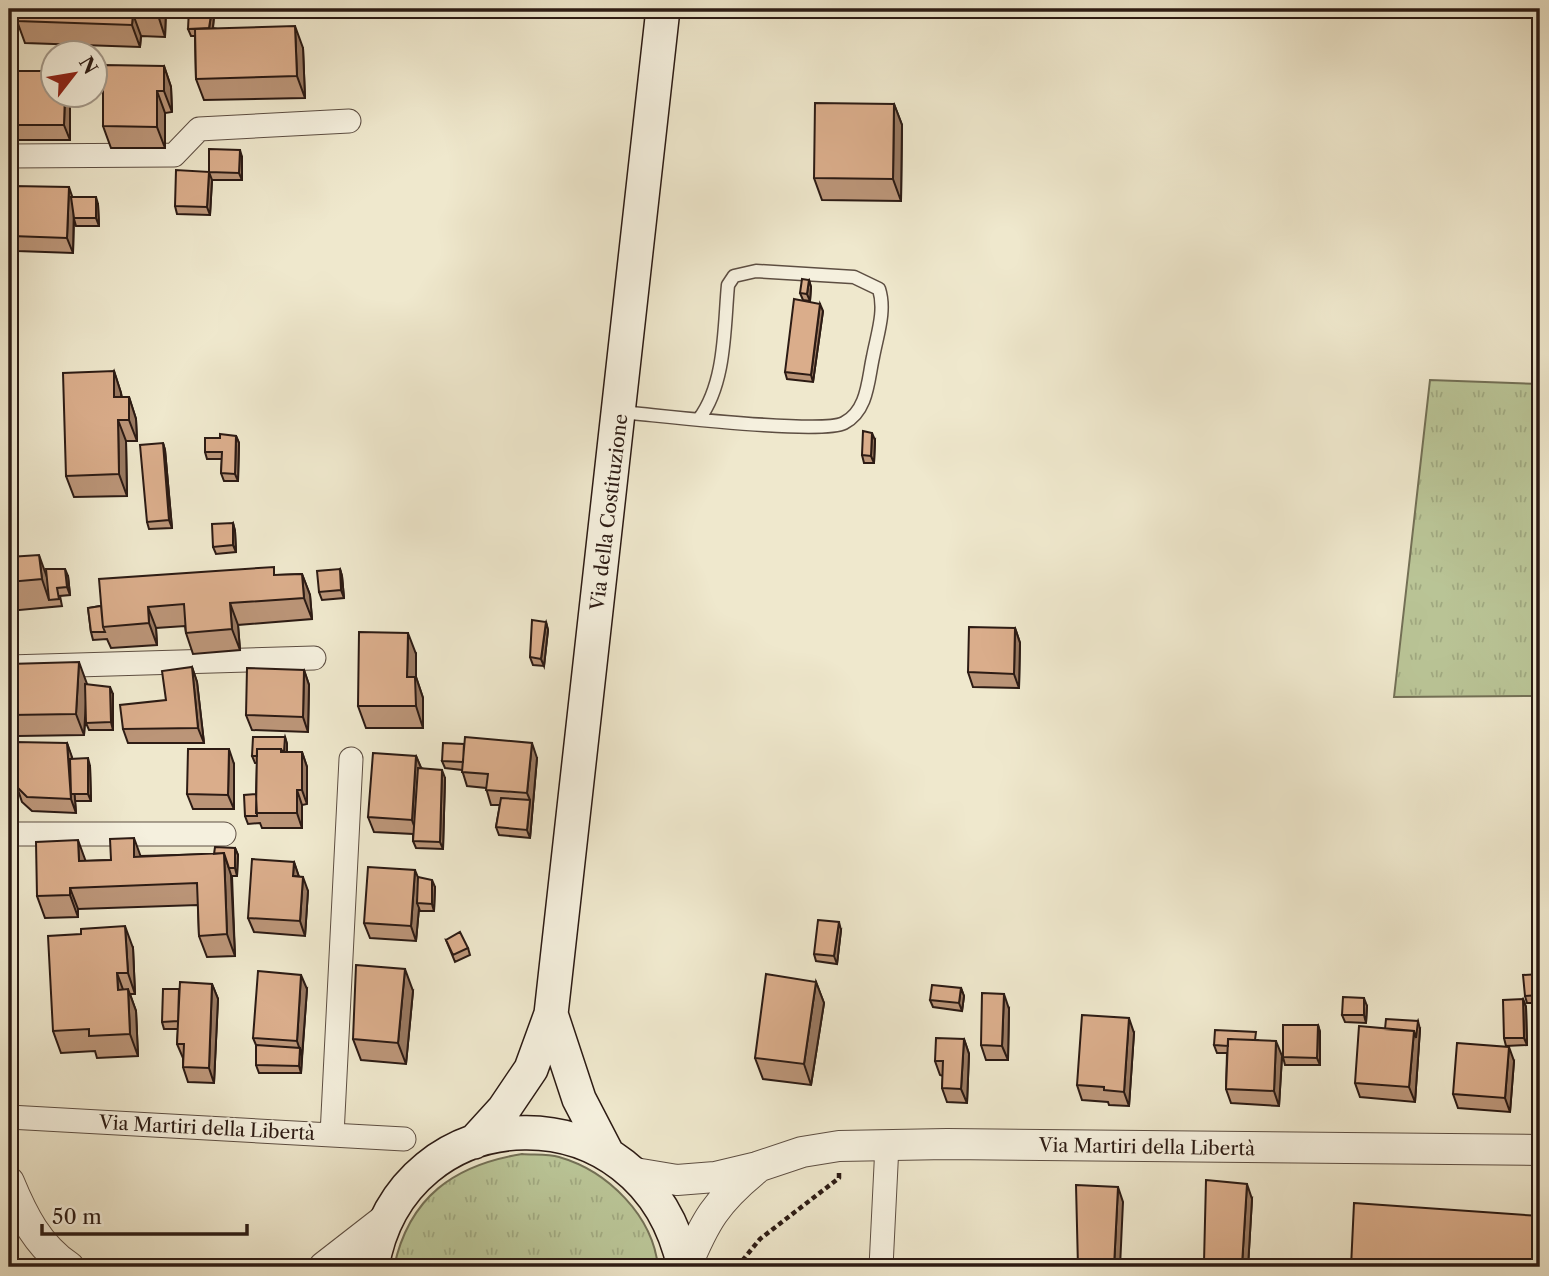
<svg xmlns="http://www.w3.org/2000/svg" width="1549" height="1276" font-family="'Libre Caslon Text',serif">
	<style>
		.grass { fill: url(#grass-tufts); stroke: #737056; stroke-width: 2 }
		.lines { fill: none; stroke-linecap: round; stroke-linejoin: round }
		.service-casing { stroke: #5d4e42; stroke-width: 15 }
		.minor-casing { stroke: #5d4e42; stroke-width: 25 }
		.tertiary-casing { stroke: #5d4e42; stroke-width: 32 }
		.secondary-casing { stroke: #2c1b14; stroke-width: 36 }
		.path { stroke: #2c1b14; stroke-width: 4.5; stroke-dasharray: 5 3.5; stroke-linecap: butt }
		.service { stroke: #f5f0de; stroke-width: 12 }
		.minor { stroke: #f5f0de; stroke-width: 23 }
		.tertiary { stroke: #f5f0de; stroke-width: 30 }
		.secondary { stroke: #f5f0de; stroke-width: 33 }
		.wall { fill: #bb9578; stroke: #2c1b14; stroke-width: 2 }
		.shaded-wall { fill: #997961; stroke: #2c1b14; stroke-width: 2 }
		.building { fill: #daad8b; stroke: #2c1b14; stroke-width: 2 }
		.labels { text-anchor: middle; dominant-baseline: central; stroke-width: 5; stroke-linejoin: round; paint-order: stroke }
		.street-label { font-size: 19px; fill: #2c1b14; stroke: #f5f0de }
	</style>
	<defs>
		<pattern id="grass-tufts" width="24" height="20" patternUnits="userSpaceOnUse" patternTransform="scale(1.75)"><rect width="24" height="20" fill="#bac597"/><path d="M3 7l-1-3M5 7V3M7 7l1-3M15 17l-1-3M17 17v-4M19 17l1-3" fill="none" stroke="#a0a981"/></pattern>
	</defs>
	<rect width="100%" height="100%" fill="#efe8cd"/>
	<filter id="stains"><feTurbulence type="fractalNoise" baseFrequency=".00286" numOctaves="4"/><feColorMatrix values="0 0 0 0 .2 0 0 0 0 .09 0 0 0 0 .02 0 0 0 .5 -.17"/></filter>
	<radialGradient id="worn" r=".72"><stop offset=".6" stop-color="#630" stop-opacity="0"/><stop offset="1" stop-color="#630" stop-opacity=".3"/></radialGradient>
	<path class="grass" d="M1430 380 1540 384V696L1394 697Z
		M522 1154C534 1155 548 1154 559 1157 608 1171 653 1216 658 1267H394C409 1197 454 1165 522 1154Z"/>
	<g class="lines">
		<g class="service-casing">
			<path id="service" d="M620 412C657 415 821 435 844 423 868 411 868 379 873 357 877 335 886 311 879 289L854 277 756 271 734 276 728 285C724 327 726 383 699 419"/>
		</g>
		<g class="minor-casing">
			<path id="minor" d="M9 156 174 155 199 129 349 121
				M9 667 314 658
				M9 834H224
				M9 1117 404 1139
				M332 1135 351 759
				M881 1267 887 1145"/>
		</g>
		<g class="tertiary-casing">
			<path id="tertiary" d="M635 1173 677 1180 715 1177 757 1167 802 1152 839 1146 947 1144 1540 1150
				M9 1182C23 1216 38 1246 69 1267
				M324 1267 387 1218
				M686 1267C705 1221 716 1202 755 1170"/>
		</g>
		<g class="secondary-casing">
			<path id="secondary" d="M551 1014 579 1099 607 1153
				M474 1142 504 1109 531 1069 551 1014 663 9
				M372 1267C401 1092 645 1084 684 1267"/>
		</g>
		<path class="path" d="M737 1267 760 1239 839 1178V1172"/>
		<use href="#service" class="service"/>
		<use href="#minor" class="minor"/>
		<use href="#tertiary" class="tertiary"/>
		<use href="#secondary" class="secondary"/>
	</g>
	<path class="wall" d="M17 9H166L165 37 141 36 140 47 25 43 17 21Z
		M212 9H245V15L214 16Z
		M214 16 213 28 303 48 305 98 204 100 196 79 195 36H191L188 29Z
		M164 66 171 87 172 112 165 113V148H111L103 126Z
		M70 94V140H15L9 125Z
		M894 104 902 125 901 201 822 200 814 178Z
		M242 157V180H212L210 215 177 214 175 206 209 172Z
		M72 197 98 204 99 226H76L74 219 73 253 17 251 12 236Z
		M809 280 811 287 810 301 803 300 800 293Z
		M823 311 813 382 787 379 785 372Z
		M114 371 121 393 122 397H129L136 419 137 441H126L127 496 74 497 66 476Z
		M236 436 239 443 238 481H224L221 473 222 459H207L205 452 220 438Z
		M875 440 874 463H864L862 455Z
		M163 443 165 450 172 528 149 529 147 522Z
		M233 523 235 531 236 552 216 554 213 547Z
		M9 557 47 574 68 576 70 595 60 596 62 606 9 611Z
		M340 569 342 576 344 598 322 600 319 592Z
		M302 574 310 595 312 619 238 625 240 650 193 654 186 633 185 626 156 628 157 645 111 648 107 639 93 640 91 632 88 608 277 575Z
		M546 622 548 630 544 666 533 665 530 657Z
		M1015 628 1020 643 1019 688 973 687 968 672Z
		M416 654V677L423 698V728H366L358 706Z
		M192 667 197 682 204 743H128L123 729 166 700Z
		M304 670 309 685 308 732 252 730 246 715Z
		M87 685 113 694V730H89L86 723V710L84 735 18 736 10 715Z
		M285 737 287 744V752H302L307 767V804L302 805V828H262L260 823 248 824 245 816 256 794 257 763H255L252 756Z
		M67 743 72 759 90 766 91 801H75L76 813 32 811 22 802 17 787Z
		M416 756 421 768 445 778 443 849 416 848 413 841V834L374 832 368 817Z
		M537 758 530 838 499 835 496 827 500 805H491L486 788 467 786 462 770 445 768 442 761Z
		M234 764V809H193L187 794Z
		M235 848 238 855 237 876H232L235 956 207 957 199 936 198 905 78 909V917L45 918 37 896 86 861 111 860 140 856 214 854Z
		M294 862 299 877 308 891 305 936 254 932 248 918Z
		M418 877 435 887 434 911H420L419 908 416 941 370 938 364 923Z
		M841 930 837 964 816 961 814 954Z
		M446 940 468 948 470 955 455 962Z
		M133 948 135 994H130L136 1011 138 1056 97 1058 95 1051 61 1053 53 1031Z
		M1540 974V1079V1063L1535 1048 1533 1003H1527L1525 996Z
		M816 982 824 1003 811 1085 763 1079 755 1058Z
		M212 984 218 999 214 1083 188 1082 183 1067V1058L177 1044 178 1029H164L162 1022 179 989Z
		M961 988 964 996 962 1011 933 1007 930 1000Z
		M307 989 301 1073H259L256 1065V1045L253 1038Z
		M413 991 406 1064 361 1060 353 1039Z
		M1523 999 1526 1007 1527 1045 1506 1046 1504 1038Z
		M1367 1006 1366 1023 1345 1022 1342 1015Z
		M1009 1009 1008 1060H986L981 1045Z
		M1318 1025 1320 1032V1065H1285L1283 1057Z
		M1420 1029 1415 1102 1360 1097 1355 1083Z
		M1134 1033 1129 1106 1109 1105 1108 1102 1082 1100 1077 1085Z
		M964 1039 969 1054 967 1103 947 1102 942 1088 943 1076 940 1075 935 1061Z
		M1258 1040 1282 1056 1279 1106 1231 1103 1226 1089 1227 1053H1217L1214 1045Z
		M1514 1061 1510 1112 1458 1108 1453 1094Z
		M1252 1199 1248 1267H1206L1204 1262Z"/>
	<path class="shaded-wall" d="M158 9H166L165 37 158 15Z
		M212 9 214 16 212 36 209 29Z
		M133 14 141 36 140 47 132 25Z
		M295 26 303 48 305 98 297 76Z
		M164 66 171 87 172 112 164 91Z
		M157 91 165 113V148L157 127Z
		M65 94H70V140L64 125Z
		M894 104 902 125 901 201 893 179Z
		M240 150 242 157V180L239 173Z
		M209 172 212 180 210 215 207 207Z
		M69 187 74 202 73 253 67 238Z
		M96 197 98 204 99 226 96 218Z
		M809 280 811 287 810 301 807 294Z
		M820 304 823 311 813 382 811 375Z
		M114 371 121 393 122 419 114 397Z
		M129 397 136 419 137 441 129 420Z
		M118 420 126 441 127 496 119 474Z
		M872 433 875 440 874 463 871 456Z
		M236 436 239 443 238 481 235 474Z
		M163 443 165 450 172 528 169 520Z
		M233 523 235 531 236 552 233 545Z
		M39 555 49 583V600L42 579Z
		M65 569 68 576 70 595 67 587Z
		M340 569 342 576 344 598 341 590Z
		M302 574 310 595 312 619 304 598Z
		M230 603 238 625 240 650 232 629Z
		M148 607 156 628 157 645 149 623Z
		M546 622 548 630 544 666 541 659Z
		M1015 628 1020 643 1019 688 1014 674Z
		M408 633 416 654V677L423 698V728L416 706 407 677Z
		M79 662 87 684 84 735 76 714Z
		M192 667 197 682 204 743 198 728Z
		M304 670 309 685 308 732 303 717Z
		M110 687 113 694V730L111 722Z
		M285 737 287 744 286 767 281 752Z
		M67 743 72 757 76 813 71 799Z
		M532 743 537 758 530 838 527 830 530 800 527 793Z
		M229 749 234 764V809L228 795Z
		M302 752 307 767V804L302 790Z
		M416 756 422 770 417 834 412 820Z
		M88 758 90 766 91 801 88 794Z
		M442 770 445 778 443 849 440 842Z
		M297 790 302 805V828L297 813Z
		M134 838 142 860 134 857Z
		M78 840 86 862 79 861Z
		M235 848 238 855 237 876 235 868Z
		M224 853 231 875 235 956 227 934Z
		M294 862 299 877 293 876Z
		M415 870 421 885 417 903 419 908 416 941 411 926Z
		M303 877 308 891 305 936 300 921Z
		M432 880 435 887 434 911 432 904Z
		M70 888 78 909V917L70 895Z
		M839 922 841 930 837 964 834 956Z
		M125 926 133 948 135 994 128 973Z
		M405 969 413 991 406 1064 398 1043Z
		M117 973 125 995 118 990Z
		M301 975 307 989 302 1056 297 1041Z
		M816 982 824 1003 811 1085 804 1064Z
		M212 984 218 999 214 1083 209 1068Z
		M961 988 964 996 962 1011 959 1003Z
		M128 989 136 1011 138 1056 130 1034Z
		M1004 994 1009 1009 1008 1060 1002 1046Z
		M1364 998 1367 1006 1366 1023 1364 1015Z
		M1523 999 1526 1007 1527 1045 1524 1038Z
		M1129 1018 1134 1033 1129 1106 1124 1092Z
		M1418 1021 1420 1029 1415 1102 1409 1087 1414 1031Z
		M1318 1025 1320 1032V1065L1317 1058Z
		M964 1039 969 1054 967 1103 961 1089Z
		M1276 1041 1282 1056 1279 1106 1274 1091Z
		M1509 1047 1514 1061 1510 1112 1505 1098Z
		M300 1048 302 1056 301 1073 299 1066Z
		M1247 1184 1252 1199 1248 1267H1243L1242 1265Z
		M1118 1187 1123 1202 1120 1267H1114Z"/>
	<path class="building" d="M17 9H158V15L133 14 132 25 17 21Z
		M189 9H212L209 28 188 29Z
		M295 26 297 76 196 79 195 29Z
		M103 65 164 66V91H157V127L103 126Z
		M10 71H52V94H65L64 125H9Z
		M815 103 894 104 893 179 814 178Z
		M209 149 240 150 239 173 209 172 207 207 175 206 176 170 209 172Z
		M13 186 69 187 67 238 12 236Z
		M71 197H96V218H74Z
		M802 279 809 280 807 294 800 293Z
		M794 299 820 304 811 375 785 372Z
		M114 371V397H129V420H118L119 474 66 476 63 373Z
		M863 431 872 433 871 456 862 455Z
		M220 434 236 436 235 474 221 473 222 452H205V438H220Z
		M163 443 169 520 147 522 140 445Z
		M233 523V545L213 547 212 524Z
		M39 555 42 579 9 582V557Z
		M274 567V575L302 574 304 598 230 603 232 629 186 633 184 604 148 607 149 623 103 627 99 579Z
		M46 569H65L67 587 57 588 59 599 49 600Z
		M340 569 341 590 319 592 317 571Z
		M101 606 103 627 105 632H91L88 608Z
		M532 620 546 622 541 659 530 657Z
		M969 627 1015 628 1014 674 968 672Z
		M359 632 408 633 407 677H415L416 706H358Z
		M79 662 76 714 10 715 9 664Z
		M192 667 198 728 123 729 120 705 166 700 162 671Z
		M247 668 304 670 303 717 246 715Z
		M85 684 110 687 111 722 86 723Z
		M253 737H285L284 752H283L281 749H257V756H252Z
		M465 737 532 743 527 793 486 790 488 774 462 772Z
		M15 742 67 743 71 799 27 797 17 787Z
		M443 743 464 744 463 762 442 761Z
		M188 749H229L228 795 187 794Z
		M257 749H281V752H302V790H297V813H256Z
		M373 753 416 756 412 820 368 817Z
		M88 758V794H71L70 759Z
		M418 768 442 770 440 842 413 841Z
		M256 794 257 816H245L244 795Z
		M501 798 530 800 527 830 496 827Z
		M134 838V857L224 853 227 934 199 936 197 883 70 888V895L37 896 36 842 78 840 79 861 111 860 110 839Z
		M215 847 235 848V868H229L224 853 214 854Z
		M252 859 294 862 293 876 303 877 300 921 248 918Z
		M368 867 415 870 411 926 364 923Z
		M418 877 432 880V904L417 903Z
		M818 920 839 922 834 956 814 954Z
		M125 926 128 973H117L118 990 128 989 130 1034 89 1036V1029L53 1031 48 936 81 934V929Z
		M460 932 468 948 453 955 446 940Z
		M356 965 405 969 398 1043 353 1039Z
		M258 971 301 975 297 1041 253 1038Z
		M766 974 816 982 804 1064 755 1058Z
		M1540 974V995L1525 996 1523 975Z
		M180 982 212 984 209 1068 183 1067 184 1044H177Z
		M932 985 961 988 959 1003 930 1000Z
		M163 989H179L178 1021 162 1022Z
		M982 993 1004 994 1002 1046 981 1045Z
		M1343 997 1364 998V1015H1342Z
		M1540 997V1048H1535L1533 998Z
		M1523 999 1524 1038H1504L1503 1000Z
		M1082 1015 1129 1018 1124 1092 1104 1090V1087L1077 1085Z
		M1386 1019 1418 1021 1416 1038 1414 1031 1385 1029Z
		M1283 1025H1318L1317 1058 1283 1057Z
		M1359 1026 1414 1031 1409 1087 1355 1083Z
		M1215 1030 1256 1032 1255 1040 1228 1039V1046L1214 1045Z
		M936 1038 964 1039 961 1089 942 1088 943 1061H935Z
		M1228 1039 1276 1041 1274 1091 1226 1089Z
		M1457 1043 1509 1047 1505 1098 1453 1094Z
		M256 1045 300 1048 299 1066 256 1065Z
		M1206 1180 1247 1184 1242 1265 1204 1262Z
		M1076 1185 1118 1187 1114 1267H1078Z
		M1354 1203 1540 1216V1267H1351Z"/>
	<g class="labels">
		<g class="street-label">
			<text transform="translate(609 512) rotate(-83)">Via della Costituzione</text>
			<text transform="translate(207 1128) rotate(3)">Via Martiri della Libertà</text>
			<text transform="translate(1147 1147) rotate(1)">Via Martiri della Libertà</text>
		</g>
	</g>
	<rect width="1549" height="1276" fill="none" stroke="#efe8cd" stroke-width="35"/>
	<rect x="10" y="10" width="1528" height="1255" fill="none" stroke="#2c1b14" stroke-width="3.5"/>
	<rect x="18" y="18" width="1514" height="1241" fill="none" stroke="#2c1b14" stroke-width="2"/>
	<g transform="translate(74 74) rotate(59)"><circle r="33" fill="#f5f0de" stroke="#a59b8d" stroke-width="2"/>
	<path d="M0-5L12 26L0 18L-12 26Z" fill="#8f2418"/>
	<text y="-10" font-size="19" font-weight="bold" text-anchor="middle" fill="#2c1b14">N</text>
	</g>
	<path d="M42 1224v10h205v-10" fill="none" stroke="#2c1b14" stroke-width="3.5"/>
	<text x="52" y="1224" font-size="21" fill="#2c1b14" stroke="#f5f0de" stroke-width="5" paint-order="stroke">50 m</text>
	<rect width="100%" height="100%" filter="url(#stains)"/>
	<rect width="100%" height="100%" fill="url(#worn)"/>
</svg>
